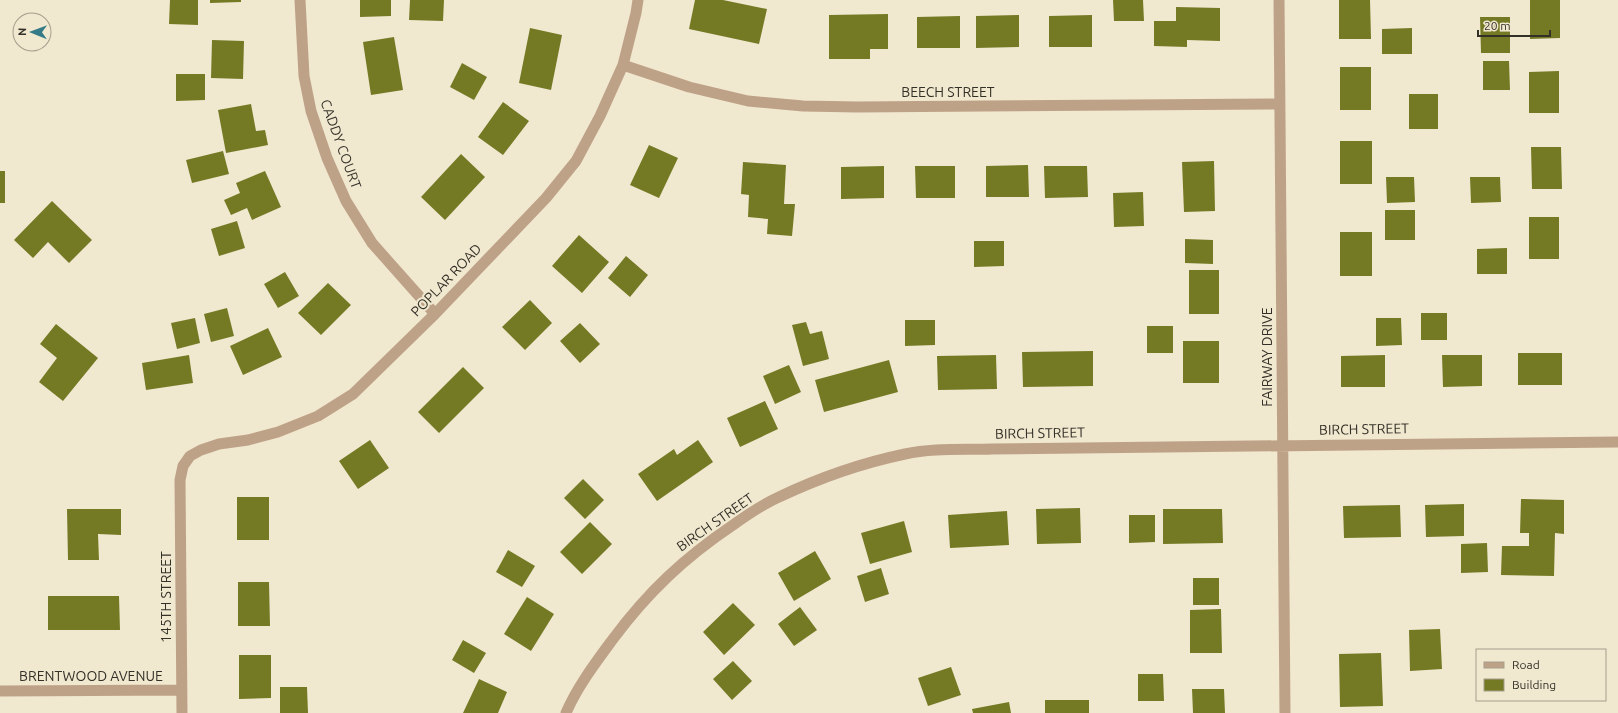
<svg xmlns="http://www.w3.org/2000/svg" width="1618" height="713" font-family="Ubuntu,sans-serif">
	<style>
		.building { fill: #747a24 }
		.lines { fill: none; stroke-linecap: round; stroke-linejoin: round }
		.minor { stroke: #bea288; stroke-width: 11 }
		.labels { text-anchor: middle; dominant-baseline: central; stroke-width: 4; stroke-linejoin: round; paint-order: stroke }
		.street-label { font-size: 14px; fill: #333027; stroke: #f1e8d0 }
	</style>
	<rect width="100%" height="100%" fill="#f1e8d0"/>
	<path class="building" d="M170 0H198V25L169 24Z
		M210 0H241V2L210 3Z
		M360 0H391V16L360 17Z
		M410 0H444L443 21 409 20Z
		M695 0H723L767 9 759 44 689 29Z
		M1113 0H1143L1144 21H1114Z
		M1339 0H1370L1371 39H1339Z
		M1530 0H1560V38L1530 39Z
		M1176 7 1220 8V41L1187 40V47L1154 46V21H1176Z
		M888 14V49H870V59H829V15Z
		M1019 15V47L976 48V16Z
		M1092 15V47H1049V16Z
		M960 16V48H917V17Z
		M1480 17H1510V53H1481Z
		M530 28 562 35 551 90 519 83Z
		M1412 28V54H1382V29Z
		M394 37 403 90 371 95 363 42Z
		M212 40 244 41 243 79 211 78Z
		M1483 61H1509L1510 90H1483Z
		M462 63 487 77 474 100 450 87Z
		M1340 67H1371V110H1340Z
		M1559 71V113H1529V72Z
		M176 74H205V100L176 101Z
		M1409 94H1438V129H1409Z
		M503 102 529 121 503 155 478 137Z
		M251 104 256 131 265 130 268 145 226 153 218 110Z
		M1340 141H1372V184H1340Z
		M649 145 678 158 659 198 630 185Z
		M1531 147H1561L1562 189H1532Z
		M223 151 229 174 192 183 186 160Z
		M461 154 485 177 445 220 421 197Z
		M1214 161 1215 211 1184 212 1182 162Z
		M743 162 786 165 784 204H795L792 236 767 234 768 219 748 217 749 195 741 194Z
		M1028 165 1029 197H986V166Z
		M884 166V198L841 199V167Z
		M915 166H955V198H916Z
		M1044 166H1087L1088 197 1045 198Z
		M0 171H5V203H0Z
		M265 171 281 207 252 220 247 208 231 215 224 200 240 193 236 183Z
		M1386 177H1414L1415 202 1387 203Z
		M1470 177H1500L1501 202 1471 203Z
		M1143 192 1144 226 1114 227 1113 193Z
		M52 201 92 240 69 263 48 242 33 258 14 240Z
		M1385 210H1415V240H1385Z
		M1529 217H1559V259H1529Z
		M237 221 245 248 219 256 211 229Z
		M1340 232H1372V276H1340Z
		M579 235 609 262 582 293 552 266Z
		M1185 239 1213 240V264L1185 263Z
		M974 241H1004V266L974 267Z
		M1507 248V274H1477V249Z
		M626 256 648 275 630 297 608 278Z
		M1189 270H1219V314H1189Z
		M285 272 299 296 278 308 264 284Z
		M328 283 351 305 321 335 298 313Z
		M530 300 552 323 525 350 502 327Z
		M227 308 234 336 211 342 204 314Z
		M1421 313H1447V340H1421Z
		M195 318 200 343 177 349 171 323Z
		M1376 318H1401L1402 345 1376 346Z
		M905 320H935V345L905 346Z
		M806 322 810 334 822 331 829 359 803 366 792 325Z
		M580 323 600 344 580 363 560 341Z
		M56 324 98 358 63 401 39 382 57 358 40 344Z
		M1147 326H1173V353H1147Z
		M268 328 282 357 243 375 230 346Z
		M1183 341H1219V383H1183Z
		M1093 351V386L1023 387 1022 352Z
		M1518 353H1562V385H1518Z
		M189 355 193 383 146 390 142 363Z
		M996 355 997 389 938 390 937 356Z
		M1385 355V387H1341V356Z
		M1442 355H1482V386L1443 387Z
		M889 360 898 392 824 412 815 380Z
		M789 365 801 392 775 404 763 376Z
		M463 367 484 388 439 433 418 412Z
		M765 401 778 429 740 447 727 418Z
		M370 440 389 468 358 489 339 461Z
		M698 440 713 462 657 501 638 474 674 449 677 455Z
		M583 479 604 500 585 519 564 498Z
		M237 497H269V540H237Z
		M1521 499 1564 500V534L1555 533 1554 576 1501 575 1502 546H1529V533H1520Z
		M1464 504V536L1426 537 1425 505Z
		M1400 505 1401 537 1344 538 1343 506Z
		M1080 508 1081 543 1037 544 1036 509Z
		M67 509H121V535L98 534 99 560H68Z
		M1163 509H1222L1223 543 1163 544Z
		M1007 511 1009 545 950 548 948 515Z
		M1129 515H1155V542L1129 543Z
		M904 521 912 552 870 564 861 533Z
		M590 522 612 544 582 574 560 552Z
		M1487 543 1488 572 1461 573V544Z
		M508 550 535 566 522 587 496 572Z
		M815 551 831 579 794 601 778 573Z
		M881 568 889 594 865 602 857 576Z
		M1193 578H1219V605H1193Z
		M238 582H269L270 626H238Z
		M48 596H119L120 630H48Z
		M527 597 554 614 531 651 504 634Z
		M733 603 755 625 724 655 703 632Z
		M800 607 817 630 794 646 778 624Z
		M1221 609 1222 653H1190V610Z
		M1440 629 1442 669 1410 671 1409 630Z
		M463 640 486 653 474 673 452 660Z
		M1381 653 1383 706 1340 707 1339 654Z
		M239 655H271V698L239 699Z
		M733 661 752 681 732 700 713 679Z
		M951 667 961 695 928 706 918 678Z
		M1138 674H1163L1164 701H1138Z
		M479 679 507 692 498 713H463Z
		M280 687H307L308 713H280Z
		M1192 689H1224L1225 713H1193Z
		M1045 700H1089V713H1045Z
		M1009 702 1011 713H973L972 709Z"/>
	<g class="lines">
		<path class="minor" d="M300 0 304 76 311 111 327 158 346 201 372 243 435 314
			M1279 0 1285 713
			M623 65 689 87 748 101 803 106 857 107 1280 104
			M0 691 182 690
			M182 713 180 480 183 466 190 456 201 450 219 444 248 440 278 432 318 416 353 394 435 314 546 198 576 161 600 116 623 65 636 13 638 0
			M566 713C577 687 596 662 613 639 648 592 684 558 733 525 747 515 763 504 779 497 819 478 862 463 905 454 933 448 963 450 992 449L1618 442"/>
	</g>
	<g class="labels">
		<g class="street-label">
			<text x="948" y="92">BEECH STREET</text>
			<text transform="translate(341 144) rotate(70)">CADDY COURT</text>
			<text transform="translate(446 280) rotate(-46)">POPLAR ROAD</text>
			<text transform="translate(1267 357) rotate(-90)">FAIRWAY DRIVE</text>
			<text transform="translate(1364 429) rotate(-1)">BIRCH STREET</text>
			<text transform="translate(1040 433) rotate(-1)">BIRCH STREET</text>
			<text transform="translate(715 522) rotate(-35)">BIRCH STREET</text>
			<text transform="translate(166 597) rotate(-90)">145TH STREET</text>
			<text x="91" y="676">BRENTWOOD AVENUE</text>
		</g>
	</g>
	<rect x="1476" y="649" width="130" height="52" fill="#f1e8d0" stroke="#a59e8c"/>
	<rect x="1484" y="662" width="20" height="6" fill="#bea288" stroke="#a59e8c"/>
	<text x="1512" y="669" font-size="12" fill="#333027">Road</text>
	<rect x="1484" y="679" width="20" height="12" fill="#747a24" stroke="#a59e8c"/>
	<text x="1512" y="689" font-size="12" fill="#333027">Building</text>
	<g transform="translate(32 32) rotate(271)"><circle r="19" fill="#f1e8d0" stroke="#a59e8c"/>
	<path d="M0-3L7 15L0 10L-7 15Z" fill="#347a87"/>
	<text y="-6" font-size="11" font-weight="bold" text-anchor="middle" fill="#333027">N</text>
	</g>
	<path d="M1478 30v6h72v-6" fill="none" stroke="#333027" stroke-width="2"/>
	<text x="1484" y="30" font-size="12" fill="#333027" stroke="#f1e8d0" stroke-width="3" paint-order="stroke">20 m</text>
</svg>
